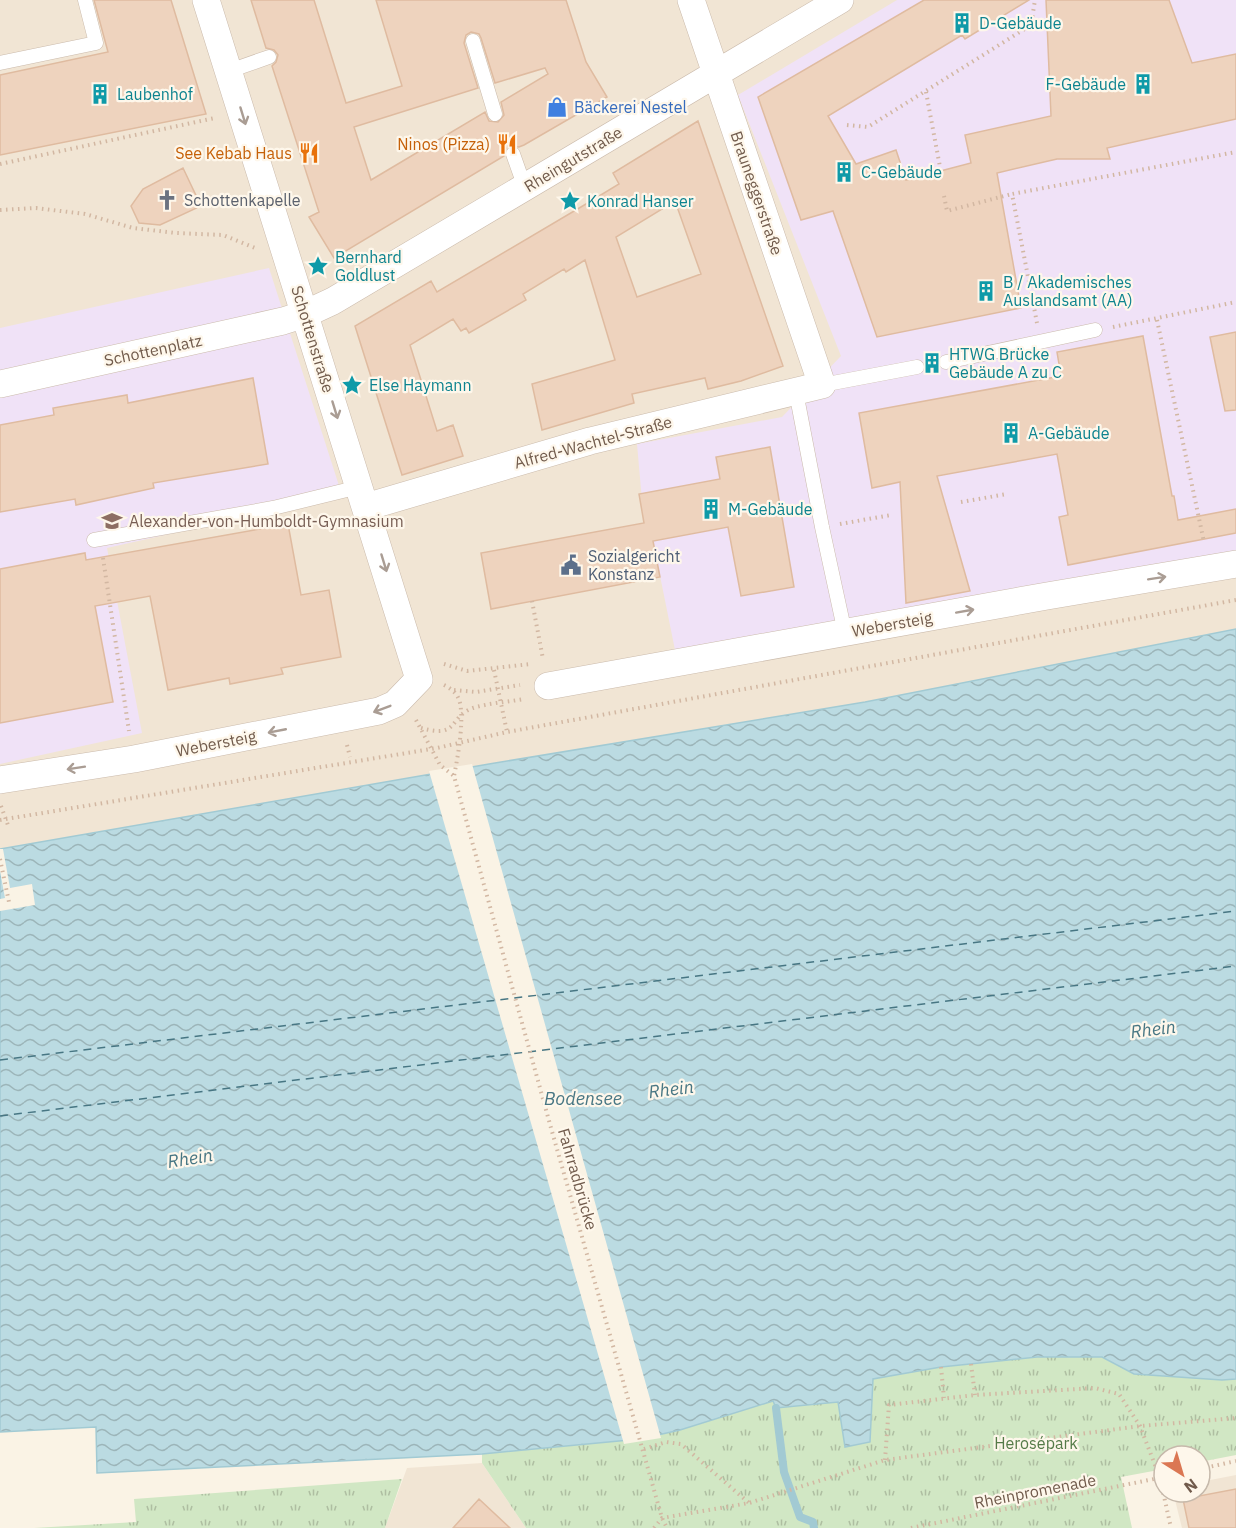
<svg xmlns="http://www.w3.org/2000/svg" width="1236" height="1528" font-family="'IBM Plex Sans',sans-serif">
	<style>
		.residential { fill: #f1e5d4 }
		.education { fill: #f0e2f7 }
		.grass { fill: url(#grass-tufts) }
		.water { fill: url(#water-waves); stroke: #a2cad3; stroke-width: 1.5 }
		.pier { fill: #faf3e5 }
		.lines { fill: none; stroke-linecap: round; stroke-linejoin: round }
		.stream { stroke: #a2cad3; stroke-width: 8 }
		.ferry { stroke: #477683; stroke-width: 1.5; stroke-dasharray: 8 6; stroke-linecap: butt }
		.building { fill: #eed3be; stroke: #dfbba0; stroke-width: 1.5; fill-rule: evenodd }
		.lane-casing { stroke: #cbbbac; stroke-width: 15 }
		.street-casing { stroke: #cbbbac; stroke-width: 28 }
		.path { stroke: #d2b7a2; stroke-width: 4; stroke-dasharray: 1.5 4.5; stroke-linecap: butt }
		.lane { stroke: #fff; stroke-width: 14 }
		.street { stroke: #fff; stroke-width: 27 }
		.oneway { stroke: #aa9d94 }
		.labels { text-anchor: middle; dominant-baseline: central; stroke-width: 4.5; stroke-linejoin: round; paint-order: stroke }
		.culture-label { font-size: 16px; fill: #0d838f; stroke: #fef7eb; text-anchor: start }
		.shop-label { font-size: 16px; fill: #366cbe; stroke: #fef7eb; text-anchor: start }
		.food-label { font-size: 16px; fill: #c56008; stroke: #fef7eb; text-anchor: end }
		.street-label { font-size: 16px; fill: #715b4c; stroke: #fef7eb }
		.worship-label { font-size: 16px; fill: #5b616d; stroke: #fef7eb; text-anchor: start }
		.education-label { font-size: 16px; fill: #785e54; stroke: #fef7eb; text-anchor: start }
		.service-label { font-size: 16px; fill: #4e5e75; stroke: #fef7eb; text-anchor: start }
		.park-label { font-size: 16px; fill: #557b48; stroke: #fef7eb }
		.water-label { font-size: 18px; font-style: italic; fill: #477683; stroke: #fef7eb }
	</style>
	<defs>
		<pattern id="grass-tufts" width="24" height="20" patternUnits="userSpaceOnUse" patternTransform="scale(1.5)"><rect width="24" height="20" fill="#d1e7c4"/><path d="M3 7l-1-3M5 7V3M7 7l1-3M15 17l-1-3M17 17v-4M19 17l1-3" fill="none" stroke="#aebea1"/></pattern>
		<pattern id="water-waves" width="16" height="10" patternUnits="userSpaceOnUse" patternTransform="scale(1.5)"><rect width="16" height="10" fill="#bbdbe2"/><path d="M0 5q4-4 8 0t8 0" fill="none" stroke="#9cb5b9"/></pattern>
	</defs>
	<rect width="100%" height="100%" fill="#faf3e5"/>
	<path class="residential" d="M0 0H1236V629L865 702 489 764 0 849Z
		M482 1463 526 1528H385L407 1468Z
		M1236 1475V1528H1182L1173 1492H1200V1482Z"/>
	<path class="education" d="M897 0H1236V553L675 650 653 541 644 523 637 444 782 417 841 356 738 95Z
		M269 268 342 495 107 548 142 733 0 764V328Z"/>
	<path class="grass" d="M1037 1357H1102L1134 1374 1222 1380 1236 1379V1455L1200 1462V1456H1164V1469L1121 1477 1132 1528H526L482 1463V1454L640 1439 680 1430 773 1401 776 1408 838 1402 845 1447 870 1441 873 1379 941 1367Z
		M402 1479 385 1528H34L136 1522 134 1499Z"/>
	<path class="water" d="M1236 629V1379L1222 1380 1134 1374 1102 1357H1037L941 1367 873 1379 870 1442 845 1447 838 1402 776 1408 773 1401 680 1430 640 1439 482 1454 97 1473 96 1427 0 1432V849L489 764 865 702Z"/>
	<path class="pier" d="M472 764 661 1438 624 1444 429 771Z
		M0 849H3L10 888 32 884 35 905 0 911V899L5 898 0 871Z"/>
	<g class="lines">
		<path class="stream" d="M776 1408 784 1472 800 1517 813 1522 814 1528"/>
		<path class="ferry" d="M0 1060 1236 911
			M0 1116 1236 966"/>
	</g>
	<path class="building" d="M94 0H171L206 114 0 155V75L108 52Z
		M251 0H314L346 103 402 86 376 0H566L586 62 607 97 524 145 519 147 509 146 506 149 504 156 334 258 309 217 319 212 272 66 276 62 278 55 274 50 266 48ZM471 32 479 34 481 38 495 83 545 68 548 74 501 102 504 115 498 122 489 121 485 112 371 180 354 127 478 88 464 43 466 35Z
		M924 0H1029L965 39 962 35 828 116 856 164 896 150 906 180 971 163 965 135 1051 116 1046 0H1169L1192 63 1236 54V119L1107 148 1110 159H1057L997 173 1021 308 877 337 833 211 801 220 758 97Z
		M698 121 783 366 741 381 708 389 705 378 632 394 634 403 542 430 532 384 615 360 585 260 566 272 564 269 523 294 526 300 469 333 466 328 461 331 453 319 410 345 437 431 453 425 463 456 402 475 355 326 431 281 437 292 586 204 619 184 613 173ZM675 201 701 274 637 297 616 237Z
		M183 168 201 206 160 225 139 223 131 206 143 189Z
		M1236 332V410L1225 411 1210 337Z
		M1143 336 1172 496H1174L1178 520 1236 509V533L1068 565 1059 517 1068 515 1057 454 937 476 970 591 906 603 900 482 872 488 859 413 1061 376 1057 352Z
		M253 378 268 464 153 483 154 488 76 505 75 499 0 512V425L54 415 53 408 127 395 128 403Z
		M770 447 794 587 741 596 728 527 653 541 660 577 491 609 481 553 644 523 639 494 720 479 716 457Z
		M288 524 301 595 329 590 341 657 281 668 283 674 230 684 229 678 168 690 150 596 95 606 113 702 0 723V569L85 553 86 560Z
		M1236 1489V1528H1189L1183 1499Z
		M479 1499 510 1528H453Z"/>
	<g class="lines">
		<g class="lane-casing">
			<path id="lane" d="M473 41 495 114
				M0 63 96 43 85 0
				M229 71 269 57
				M513 154 525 188
				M946 362 1095 330
				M822 385 917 367
				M796 392 822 527 845 633
				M94 540 273 508 359 487"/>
		</g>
		<g class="street-casing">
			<path id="street" d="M0 384 283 321 305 314 333 301 840 0
				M366 507 590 441 822 385 691 0
				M548 686 1047 596 1236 564
				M0 780 134 759 379 711 395 704 419 679 206 0"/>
		</g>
		<path class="path" d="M926 92 940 167
			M847 125 868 127 1031 25 1035 0
			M0 164 215 118
			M944 196 947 211 1012 194
			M0 210 36 208 85 214 133 228 176 233 223 235 255 248
			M1157 320 1204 542
			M1037 323 1012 194 1236 152
			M1113 327 1236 302
			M961 502 1007 494
			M840 524 891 515
			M103 558 129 731
			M532 601 543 659
			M444 664 467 671 531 664
			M494 670 507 732
			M444 685C452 689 458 694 460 703 464 722 458 756 454 776L551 1128 662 1518 667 1528
			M454 690 476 692 520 685
			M416 720 440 765 454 776
			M421 728C460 739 448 717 473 708 489 703 507 702 524 699
			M347 745 350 757
			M1 806 9 828
			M0 820 437 748 507 732 1236 600
			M0 859 9 902
			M971 1364 975 1395
			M941 1367 944 1398
			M644 1449 666 1442 681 1444 749 1503
			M885 1460 889 1405 975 1395 1095 1388 1119 1394 1140 1426 1160 1478 1171 1528
			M1200 1469 1236 1461
			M654 1528 662 1518 749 1503 885 1460 1140 1426 1236 1418
			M911 1528 1164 1477"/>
		<use href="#lane" class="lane"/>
		<use href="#street" class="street"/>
	</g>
	<defs><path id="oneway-shaft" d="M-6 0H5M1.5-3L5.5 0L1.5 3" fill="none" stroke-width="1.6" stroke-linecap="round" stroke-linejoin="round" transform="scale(1.5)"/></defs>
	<g class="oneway">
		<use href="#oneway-shaft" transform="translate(243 116) rotate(73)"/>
		<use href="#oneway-shaft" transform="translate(335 410) rotate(73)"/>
		<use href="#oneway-shaft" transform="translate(384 563) rotate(73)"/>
		<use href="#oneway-shaft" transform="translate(1157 578) rotate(-9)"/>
		<use href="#oneway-shaft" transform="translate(965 611) rotate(-10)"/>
		<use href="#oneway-shaft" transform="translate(382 709) rotate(159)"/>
		<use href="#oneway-shaft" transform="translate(277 731) rotate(169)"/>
		<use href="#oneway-shaft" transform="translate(76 768) rotate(171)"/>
	</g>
	<defs>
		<g id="building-bare" transform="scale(1.62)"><path d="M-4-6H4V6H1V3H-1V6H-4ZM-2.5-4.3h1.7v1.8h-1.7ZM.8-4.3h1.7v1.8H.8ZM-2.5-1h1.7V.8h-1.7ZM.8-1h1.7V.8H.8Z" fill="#0f9aa8" stroke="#fef7eb" stroke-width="2.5" paint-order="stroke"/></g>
		<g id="shop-bare" transform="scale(1.62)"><path d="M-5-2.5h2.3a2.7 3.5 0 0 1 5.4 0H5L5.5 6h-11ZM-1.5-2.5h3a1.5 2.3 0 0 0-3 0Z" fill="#3f7fe0" stroke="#fef7eb" stroke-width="2.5" paint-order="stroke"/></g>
		<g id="restaurant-bare" transform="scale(1.62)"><path d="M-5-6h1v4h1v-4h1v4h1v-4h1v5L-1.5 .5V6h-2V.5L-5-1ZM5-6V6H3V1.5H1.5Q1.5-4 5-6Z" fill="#e8710a" stroke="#fef7eb" stroke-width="2.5" paint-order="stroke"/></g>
		<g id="church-bare" transform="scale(1.62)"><path d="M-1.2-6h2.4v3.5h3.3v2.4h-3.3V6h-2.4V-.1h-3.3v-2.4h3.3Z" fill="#6b7280" stroke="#fef7eb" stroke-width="2.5" paint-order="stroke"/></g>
		<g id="sight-bare" transform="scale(1.62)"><path d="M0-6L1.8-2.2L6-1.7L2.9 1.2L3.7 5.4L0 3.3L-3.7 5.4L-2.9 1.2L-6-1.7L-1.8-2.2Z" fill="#0f9aa8" stroke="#fef7eb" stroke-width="2.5" paint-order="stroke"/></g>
		<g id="school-bare" transform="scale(1.62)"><path d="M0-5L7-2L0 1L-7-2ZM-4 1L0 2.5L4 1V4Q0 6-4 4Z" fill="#8d6e63" stroke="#fef7eb" stroke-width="2.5" paint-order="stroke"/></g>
		<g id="civic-bare" transform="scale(1.62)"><path d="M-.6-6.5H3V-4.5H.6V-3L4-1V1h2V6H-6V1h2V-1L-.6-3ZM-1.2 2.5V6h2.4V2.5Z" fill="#5c6f8a" stroke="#fef7eb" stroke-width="2.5" paint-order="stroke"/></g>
	</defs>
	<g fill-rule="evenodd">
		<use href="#building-bare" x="962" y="23"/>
		<use href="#building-bare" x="1143" y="84"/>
		<use href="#building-bare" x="100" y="94"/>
		<use href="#shop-bare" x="557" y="107"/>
		<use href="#restaurant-bare" x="507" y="144"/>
		<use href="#restaurant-bare" x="309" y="153"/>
		<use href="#building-bare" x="844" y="172"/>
		<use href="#church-bare" x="167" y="200"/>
		<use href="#sight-bare" x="570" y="201"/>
		<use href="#sight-bare" x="318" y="266"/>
		<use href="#building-bare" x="986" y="291"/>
		<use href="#building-bare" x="932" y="363"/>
		<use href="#sight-bare" x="352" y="385"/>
		<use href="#building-bare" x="1011" y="433"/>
		<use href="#building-bare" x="711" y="509"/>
		<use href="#school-bare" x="112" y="521"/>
		<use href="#civic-bare" x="571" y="565"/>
	</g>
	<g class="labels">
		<g class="culture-label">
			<text x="979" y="23">D-Gebäude</text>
			<text x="1126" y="84" text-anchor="end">F-Gebäude</text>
			<text x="117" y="94">Laubenhof</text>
			<text x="861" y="172">C-Gebäude</text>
			<text x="587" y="201">Konrad Hanser</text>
			<text x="335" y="257">Bernhard<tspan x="335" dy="18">Goldlust</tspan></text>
			<text x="1003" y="282">B / Akademisches<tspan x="1003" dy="18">Auslandsamt (AA)</tspan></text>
			<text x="949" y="354">HTWG Brücke<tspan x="949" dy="18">Gebäude A zu C</tspan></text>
			<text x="369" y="385">Else Haymann</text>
			<text x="1028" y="433">A-Gebäude</text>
			<text x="728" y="509">M-Gebäude</text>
		</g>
		<g class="shop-label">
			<text x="574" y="107">Bäckerei Nestel</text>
		</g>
		<g class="food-label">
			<text x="490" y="144">Ninos (Pizza)</text>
			<text x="292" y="153">See Kebab Haus</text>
		</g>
		<g class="street-label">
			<text transform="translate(573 159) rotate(-31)">Rheingutstraße</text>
			<text transform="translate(757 193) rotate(71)">Brauneggerstraße</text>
			<text transform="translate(313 339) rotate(73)">Schottenstraße</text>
			<text transform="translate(153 350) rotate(-12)">Schottenplatz</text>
			<text transform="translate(593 442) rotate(-15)">Alfred-Wachtel-Straße</text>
			<text transform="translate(892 624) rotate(-10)">Webersteig</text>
			<text transform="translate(216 743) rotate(-11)">Webersteig</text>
			<text transform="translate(578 1179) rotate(74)">Fahrradbrücke</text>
			<text transform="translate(1035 1491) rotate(-11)">Rheinpromenade</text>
		</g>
		<g class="worship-label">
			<text x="184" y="200">Schottenkapelle</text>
		</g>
		<g class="education-label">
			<text x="129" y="521">Alexander-von-Humboldt-Gymnasium</text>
		</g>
		<g class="service-label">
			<text x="588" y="556">Sozialgericht<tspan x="588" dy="18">Konstanz</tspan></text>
		</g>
		<g class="park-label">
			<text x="1036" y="1443">Herosépark</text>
		</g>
		<g class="water-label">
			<text transform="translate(1153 1029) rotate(-7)">Rhein</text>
			<text transform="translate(671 1089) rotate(-7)">Rhein</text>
			<text x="583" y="1098">Bodensee</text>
			<text transform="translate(190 1158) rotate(-9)">Rhein</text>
		</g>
	</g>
	<g transform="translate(1182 1474) rotate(143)"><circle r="28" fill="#fef7eb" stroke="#c6b9ab" stroke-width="1.5"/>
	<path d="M0-4.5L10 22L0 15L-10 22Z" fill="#db7753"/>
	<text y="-9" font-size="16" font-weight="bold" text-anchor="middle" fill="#715b4c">N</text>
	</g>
</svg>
